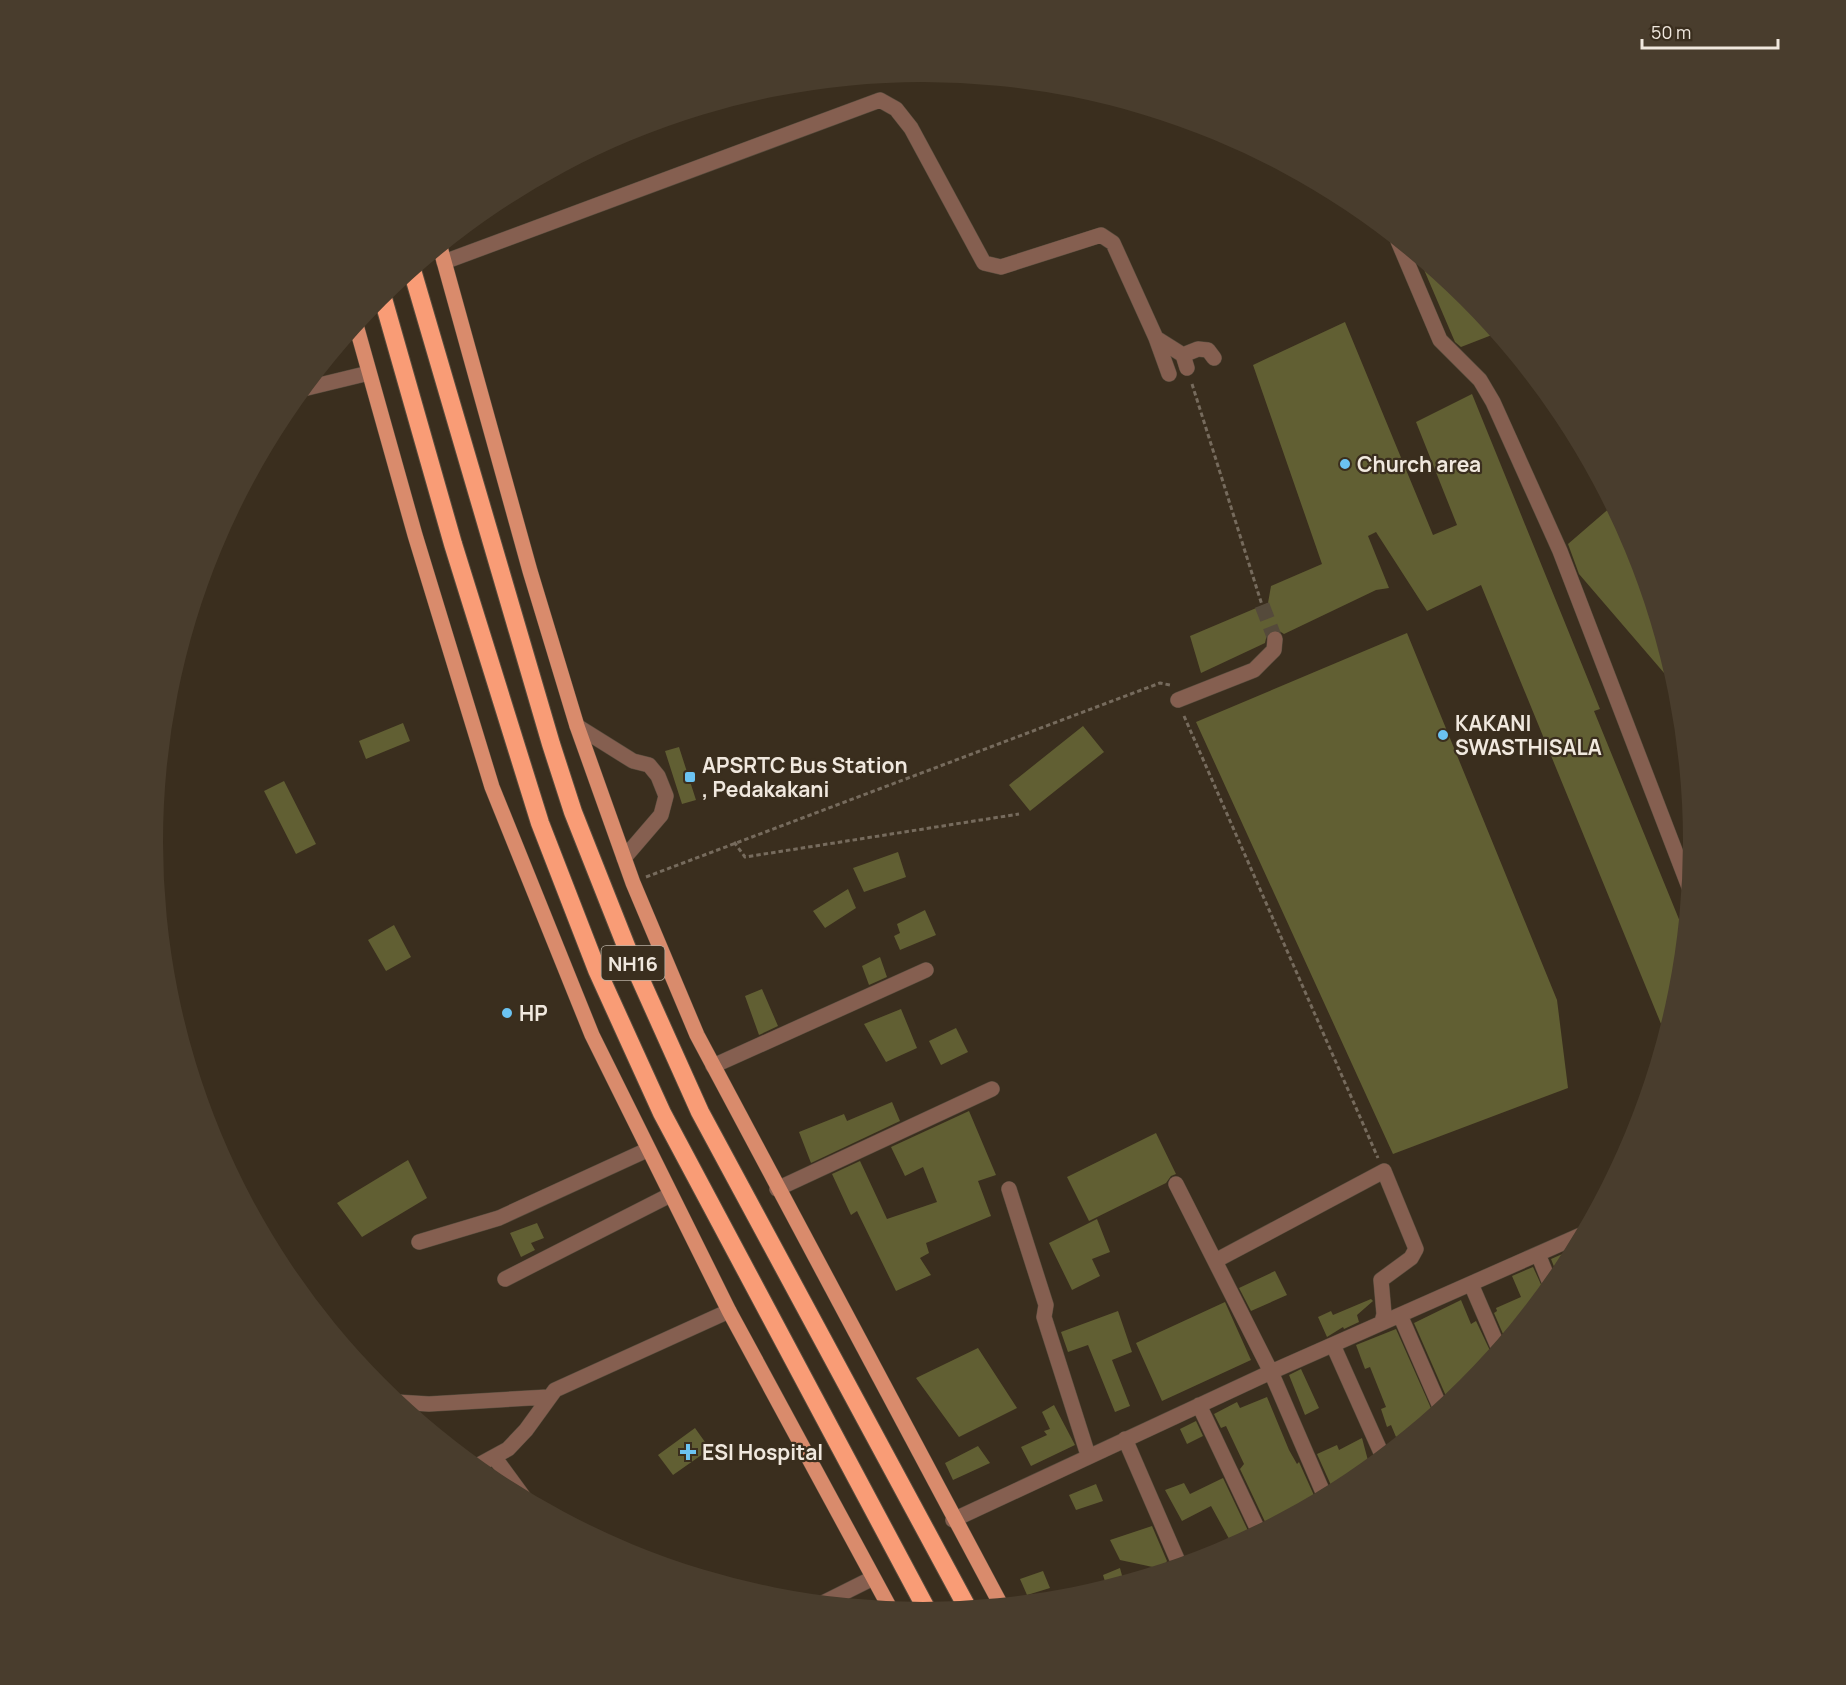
<svg xmlns="http://www.w3.org/2000/svg" width="1846" height="1685" font-family="Manrope,sans-serif">
	<style>
		.building { fill: #615f33 }
		.lines { fill: none; stroke-linecap: round; stroke-linejoin: round }
		.minor-tunnel { stroke: #554a3b; stroke-width: 15; stroke-dasharray: 15 8; stroke-linecap: butt }
		.minor-casing { stroke: #574c3d; stroke-width: 16 }
		.major-casing { stroke: #574c3d; stroke-width: 16 }
		.highway-casing { stroke: #574c3d; stroke-width: 20 }
		.path { stroke: #766b5d; stroke-width: 3; stroke-dasharray: 4.5 3; stroke-linecap: butt }
		.minor { stroke: #855f50; stroke-width: 15 }
		.major { stroke: #d98b6c; stroke-width: 15 }
		.highway { stroke: #f99c76; stroke-width: 18 }
		.poi-dot { fill: #6bc3f2; stroke: #3a2e1e; stroke-width: 2 }
		.labels { text-anchor: middle; dominant-baseline: central; stroke-width: 4.5; stroke-linejoin: round; paint-order: stroke }
		.shield { fill: #3a2e1e; stroke: #b9b0a4; stroke-width: 1.5 }
		.shield-label { font-size: 20px; font-weight: bold; fill: #f0e8de }
		.poi-label { font-size: 21px; font-weight: bold; fill: #f0e8de; stroke: #3a2e1e; text-anchor: start }
	</style>
	<rect width="100%" height="100%" fill="#3a2e1e"/>
	<path class="building" d="M1419 258 1468 298 1497 333 1461 347 1455 342Z
		M1345 322 1433 535 1457 525 1416 422 1472 394 1600 709 1594 711 1685 934 1679 993 1666 1036 1481 585 1427 611 1376 532 1368 536 1389 588 1376 590 1284 634 1276 629 1271 630 1267 634 1265 643 1201 673 1190 636 1268 603 1271 586 1322 564 1253 365Z
		M1612 506 1635 548 1677 688 1579 574 1568 544Z
		M1407 633 1557 1000 1568 1088 1393 1154 1196 722Z
		M403 723 410 741 366 759 359 741Z
		M1083 726 1104 752 1030 811 1009 785Z
		M679 747 696 800 682 804 665 751Z
		M284 781 316 844 296 854 264 791Z
		M898 852 906 877 864 892 853 868Z
		M848 889 856 908 825 928 813 911Z
		M925 910 936 935 900 950 894 936 900 933 897 924Z
		M394 925 411 957 386 971 368 940Z
		M880 957 887 977 869 985 862 966Z
		M762 989 778 1026 759 1035 745 996Z
		M901 1009 917 1048 886 1062 864 1024Z
		M956 1028 968 1052 941 1065 929 1041Z
		M892 1102 900 1121 811 1163 799 1132 844 1114 847 1121Z
		M969 1111 996 1175 978 1181 991 1216 926 1243 929 1253 920 1258 931 1275 896 1291 857 1211 851 1215 832 1174 860 1161 887 1219 937 1202 923 1167 905 1176 891 1147Z
		M1156 1133 1176 1174 1171 1176 1166 1183 1089 1221 1067 1177Z
		M408 1160 427 1198 362 1237 337 1203Z
		M1097 1219 1110 1252 1092 1259 1100 1276 1072 1290 1049 1243Z
		M537 1223 544 1238 531 1243 535 1250 521 1257 510 1233Z
		M1576 1248 1563 1271 1558 1277 1551 1259Z
		M1533 1267 1545 1293 1506 1341 1494 1313 1497 1311 1496 1308 1521 1297 1512 1276Z
		M1275 1271 1287 1295 1251 1311 1239 1288Z
		M1371 1299 1373 1301 1357 1315 1359 1322 1344 1329 1343 1327 1327 1337 1318 1317 1331 1311 1333 1315Z
		M1461 1300 1471 1324 1476 1321 1493 1357 1468 1388 1449 1403 1414 1323Z
		M1225 1302 1251 1360 1162 1401 1136 1343Z
		M1118 1311 1132 1352 1112 1360 1130 1406 1115 1412 1088 1345 1068 1352 1061 1332Z
		M1396 1329 1434 1415 1420 1426 1396 1437 1391 1425 1387 1427 1381 1409 1386 1407 1370 1367 1365 1369 1356 1345Z
		M978 1348 1017 1408 959 1437 916 1378Z
		M1301 1369 1319 1408 1305 1415 1289 1375Z
		M1267 1397 1289 1450 1297 1464 1299 1462 1317 1502 1268 1528 1240 1469 1244 1464 1226 1426 1221 1428 1214 1414 1237 1402 1240 1408Z
		M1054 1405 1075 1445 1031 1466 1021 1447 1047 1435 1044 1431 1050 1429 1042 1412Z
		M1196 1421 1203 1436 1187 1444 1180 1429Z
		M695 1428 710 1449 673 1475 658 1455Z
		M1362 1438 1370 1468 1351 1483 1334 1492 1317 1454 1337 1445 1339 1450Z
		M978 1446 990 1463 953 1480 945 1463Z
		M1223 1478 1251 1537 1233 1546 1211 1506 1182 1521 1165 1490 1184 1483 1190 1494Z
		M1096 1484 1103 1501 1076 1510 1069 1495Z
		M1152 1526 1167 1561 1162 1569 1120 1560 1110 1540Z
		M1120 1568 1124 1583 1107 1588 1103 1575Z
		M1043 1571 1050 1588 1027 1595 1020 1579Z"/>
	<g class="lines">
		<path class="minor-tunnel" d="M1262 605 1275 639"/>
		<g class="minor-casing">
			<path id="minor" d="M1398 241 1440 340 1480 380 1493 402 1560 551 1689 887
				M444 262 880 100 896 109 911 128 984 263 1001 267 1101 235 1113 243 1156 338 1183 355 1187 368
				M1156 338 1169 374
				M1183 355 1198 349 1208 350 1214 358
				M303 389 369 373
				M1178 700 1254 670 1274 650 1275 639
				M577 726 633 761 649 765 658 776 666 796 661 815 624 858
				M713 1066 926 970
				M1176 1184 1271 1372 1325 1497
				M777 1189 992 1089
				M1009 1189 1046 1305 1044 1317 1088 1455
				M419 1242 499 1218 647 1150
				M1538 1254 1551 1286
				M1215 1261 1384 1171 1416 1249 1411 1258 1381 1280 1384 1314 1382 1322
				M505 1279 670 1195
				M1471 1284 1499 1349
				M1400 1315 1441 1409
				M1333 1345 1383 1457
				M396 1402 429 1404 548 1397
				M1199 1405 1259 1532
				M1125 1439 1180 1566
				M495 1458 525 1499
				M475 1467 508 1449 526 1430 555 1390 729 1311
				M953 1520 1271 1372 1583 1234
				M823 1603 873 1578"/>
		</g>
		<g class="major-casing">
			<path id="major" d="M440 247 530 571 577 726 633 883 697 1035 1001 1605
				M356 325 415 535 492 787 592 1035 729 1311 891 1610"/>
		</g>
		<g class="highway-casing">
			<path id="highway" d="M412 270 551 744 573 812 630 956 700 1112 968 1609
				M382 295 453 544 540 823 597 970 662 1113 928 1612"/>
		</g>
		<path class="path" d="M1192 384 1262 605
			M1184 716 1378 1158
			M734 842 745 857 1019 814
			M646 877 1160 683 1170 685"/>
		<use href="#minor" class="minor"/>
		<use href="#major" class="major"/>
		<use href="#highway" class="highway"/>
	</g>
	<g class="poi-dot">
		<circle cx="1345" cy="464" r="6"/>
		<circle cx="1443" cy="735" r="6"/>
		<rect x="684" y="771" width="12" height="12" rx="3"/>
		<circle cx="507" cy="1013" r="6"/>
		<path d="M685 1443h6v6h6v6h-6v6h-6v-6h-6v-6h6z"/>
	</g>
	<g class="labels">
		<rect class="shield" x="601.5" y="946" width="63" height="34" rx="4.5"/>
		<g class="shield-label">
			<text x="633" y="963">NH16</text>
		</g>
		<g class="poi-label">
			<text x="1357" y="464">Church area</text>
			<text x="1455" y="723">KAKANI<tspan x="1455" dy="24">SWASTHISALA</tspan></text>
			<text x="702" y="765">APSRTC Bus Station<tspan x="702" dy="24">, Pedakakani</tspan></text>
			<text x="519" y="1013">HP</text>
			<text x="702" y="1452">ESI Hospital</text>
		</g>
	</g>
	<path d="M0 0H1846V1685H0ZM163 842a760 760 0 1 1 1520 0a760 760 0 1 1-1520 0Z" fill="#493d2d" fill-rule="evenodd"/>
	<path d="M1642 39v9h136v-9" fill="none" stroke="#f0e8de" stroke-width="3"/>
	<text x="1651" y="39" font-size="18" fill="#f0e8de" stroke="#3a2e1e" stroke-width="4.5" paint-order="stroke">50 m</text>
</svg>
